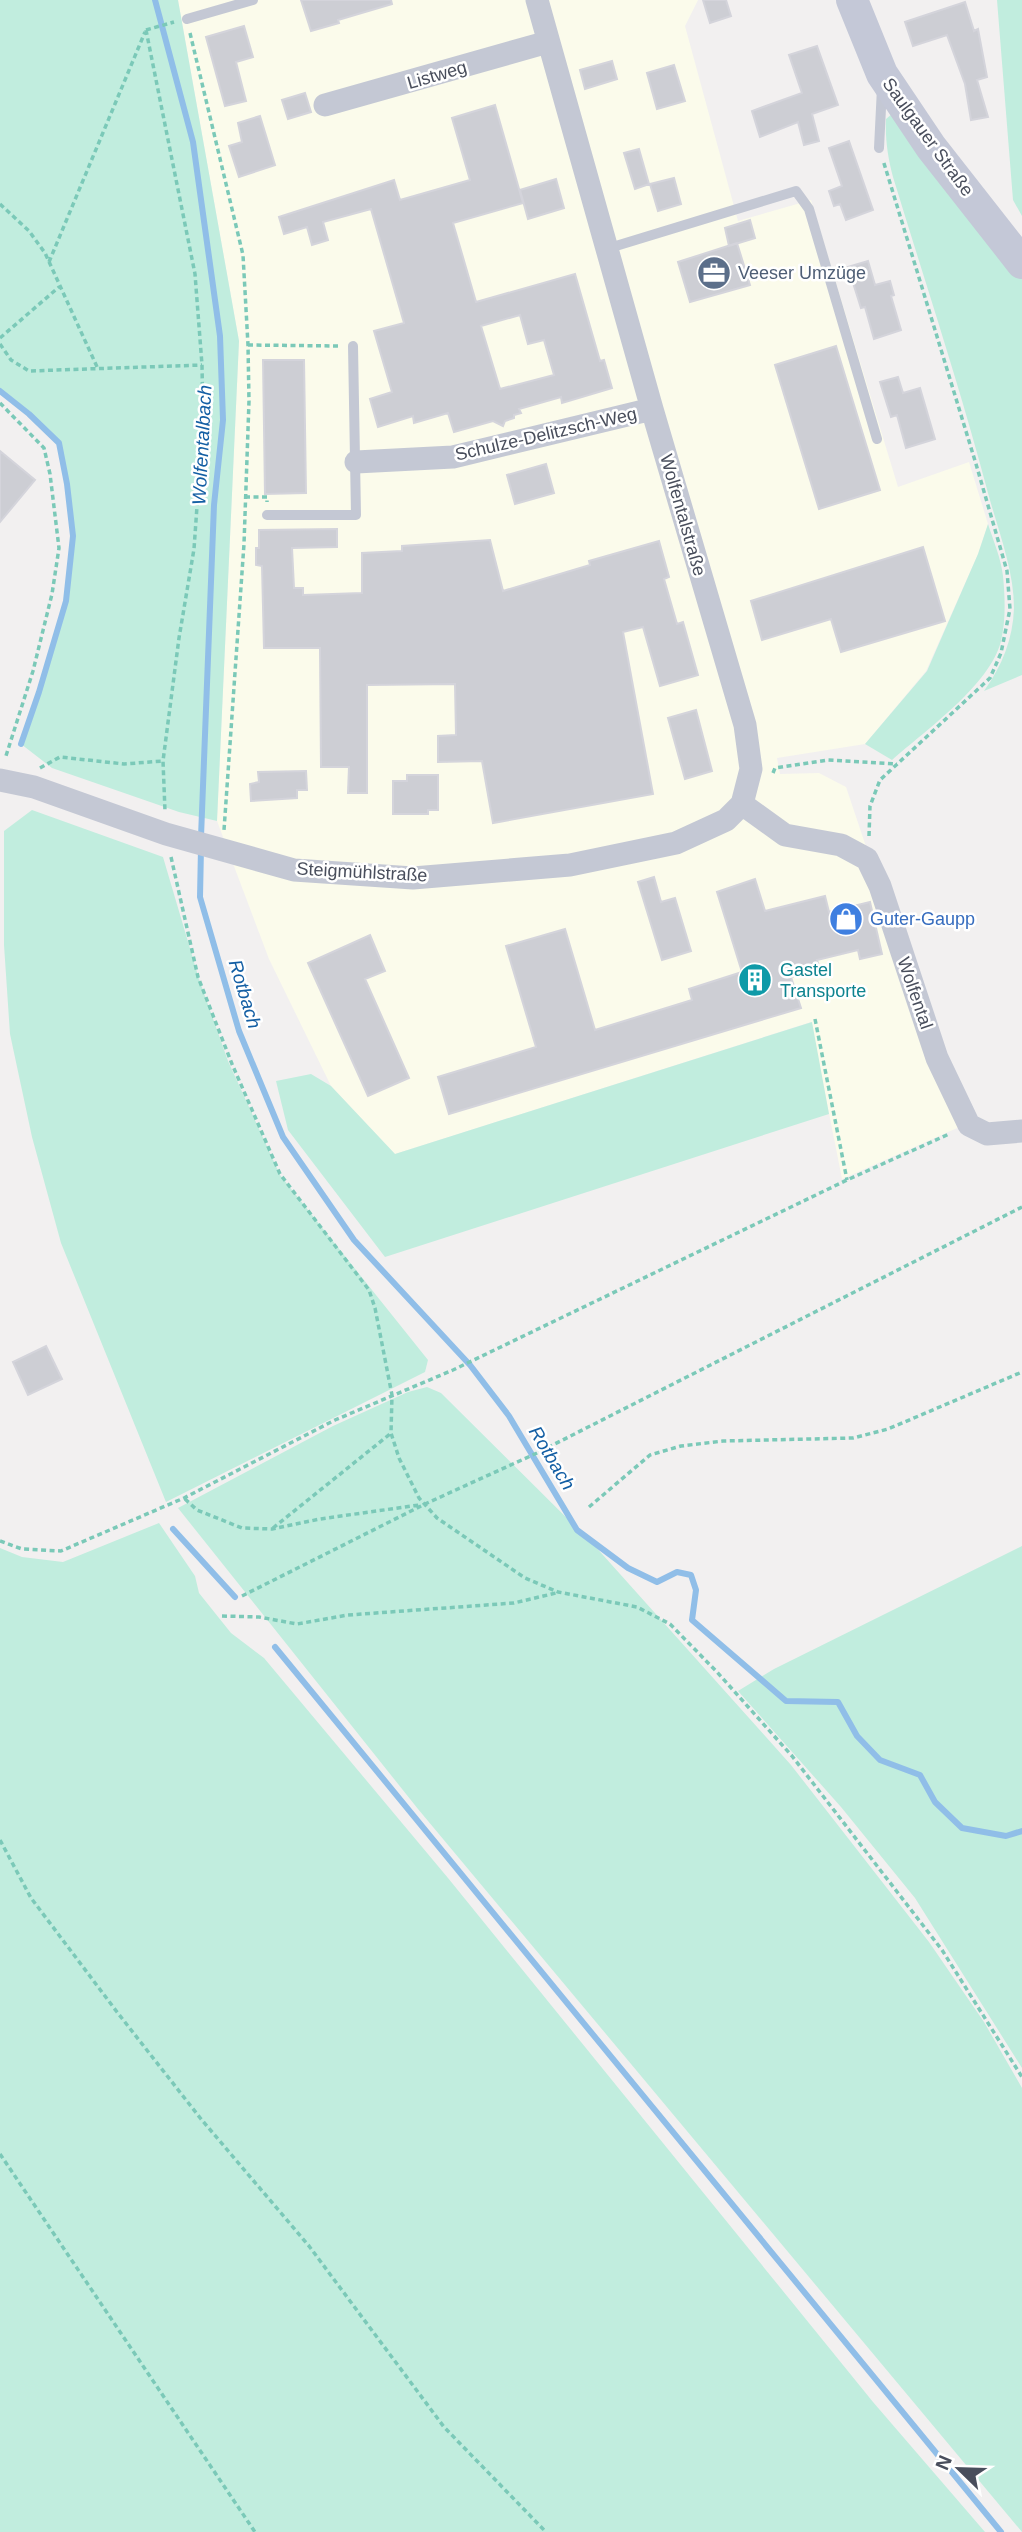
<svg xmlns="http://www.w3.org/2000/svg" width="1022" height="2532" font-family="Arial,sans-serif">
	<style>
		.commercial { fill: #fbfbeb }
		.green { fill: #c1edde }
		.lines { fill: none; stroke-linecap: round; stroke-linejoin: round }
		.stream { stroke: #90bee8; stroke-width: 6 }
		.building { fill: #cdced4; stroke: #d4d4db; stroke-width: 2; fill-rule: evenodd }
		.path { stroke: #7bc9b8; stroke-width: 3.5; stroke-dasharray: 5 3.5; stroke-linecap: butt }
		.lane { stroke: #c4c8d4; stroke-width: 10 }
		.street { stroke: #c4c8d4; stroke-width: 23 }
		.secondary { stroke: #c4c8d7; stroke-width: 32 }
		.labels { text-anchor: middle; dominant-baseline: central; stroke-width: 5; stroke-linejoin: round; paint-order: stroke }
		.street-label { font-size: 18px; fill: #494e5c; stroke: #fff }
		.service-label { font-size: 18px; fill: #4e5e75; stroke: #fff; text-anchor: start }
		.shop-label { font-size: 18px; fill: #366cbe; stroke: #fff; text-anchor: start }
		.culture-label { font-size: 18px; fill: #0d838f; stroke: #fff; text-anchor: start }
		.water-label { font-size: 19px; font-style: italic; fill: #145fa4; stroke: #fff }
	</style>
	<rect width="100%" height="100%" fill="#f2f0f0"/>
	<path class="commercial" d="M178 0H698L685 26 738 221 811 200 898 487 969 462 988 524 978 554 926 671 865 744 777 758 780 774 819 773 846 787 937 1058 964 1125 842 1179 811 1022 395 1154 331 1086 269 959 217 821 239 341Z"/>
	<path class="green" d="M0 0H178L239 341 217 821 179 812 52 768 21 744 39 692 66 601 73 536 67 484 59 443 29 414 0 391Z
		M997 0H1022V216L1013 200Z
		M893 113 1022 263V675L984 691C1002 666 1013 639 1014 608 1014 570 998 530 988 493 960 387 925 282 893 177 888 158 885 139 886 119Z
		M988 524C993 540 1001 558 1003 576 1005 597 1006 620 1001 641 990 685 926 730 892 760L865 744 927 671 978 554Z
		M32 810 163 857 199 979 228 1061 280 1175 428 1360 425 1372 166 1502 61 1243 32 1137 10 1034 4 945V831Z
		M812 1022 829 1114 385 1257 288 1130 276 1081 311 1074 331 1086 395 1154Z
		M427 1387 441 1393 594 1545 791 1765 929 1942 984 2022 1022 2088V2532L418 1809 178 1508 333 1426 408 1392Z
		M159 1523 195 1576 199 1593 231 1633 264 1658 448 1878 873 2402 985 2532H0V1548L22 1557 63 1562Z
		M1022 1546V2068L915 1898 841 1807 738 1691 774 1669Z"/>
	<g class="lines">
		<path class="stream" d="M155 0 193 142 220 336 223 420 214 505 201 837
			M0 391 29 414 59 443 67 484 73 536 66 601 39 692 21 744
			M201 848 200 897 239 1031 283 1137 354 1240 470 1365 509 1416 577 1530 628 1568 657 1582 677 1572 691 1575 696 1590 692 1620 786 1701 838 1702 857 1736 880 1760 920 1775 935 1802 962 1828 1006 1836 1022 1831
			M173 1529 235 1597
			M275 1647 1001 2532"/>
	</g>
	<path class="building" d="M301 0H391L392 4 338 20 339 23 311 31Z
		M703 0H726L731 16 710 23Z
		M965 2 974 31 978 29 987 77 977 80 988 117 971 120 965 84 947 35 913 46 905 22Z
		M244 26 253 57 236 62 246 101 225 106 206 37Z
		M817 46 838 105 812 114 819 141 804 145 798 122 760 137 752 111 802 93 789 55Z
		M612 61 617 79 585 89 580 70Z
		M674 65 685 101 657 109 647 73Z
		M305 93 311 112 288 119 282 100Z
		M495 105 523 203 453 223 476 302 575 274 600 361 604 360 612 388 562 403 561 397 519 409 521 413 514 415V418L505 421 503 426 493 421 454 432 448 413 414 423 413 416 378 427 370 399 392 392 374 331 404 323 371 209 323 222 328 240 312 245 307 227 284 234 279 217 394 180 400 200 470 180 452 118ZM520 315 528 344 544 340 554 375 500 389 481 326Z
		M260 116 275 165 239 177 229 146 242 142 238 123Z
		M849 141 873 210 846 220 840 204 834 206 829 191 842 186 829 148Z
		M639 149 649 184 635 189 624 153Z
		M674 178 681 204 658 211 650 184Z
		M556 179 564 208 528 219 520 190Z
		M750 220 755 238 729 246 725 228Z
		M737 243 750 285 690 302 678 262Z
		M868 261 875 285 890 281 894 295 891 296 901 330 874 339 865 307 861 308 848 267Z
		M836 346 880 490 819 509 775 365Z
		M263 360H304L306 493 265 494Z
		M898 377 903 393 920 388 935 439 906 448 897 415 891 417 880 382Z
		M0 451 35 480 0 522Z
		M546 464 554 493 515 504 507 475Z
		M337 529V547L292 548 294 588H303V595L362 593V553L402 551V546L490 540 503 591 590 565 589 561 659 541 669 577 664 579 677 624 683 622 698 675 660 686 643 627 623 632 653 794 493 823 482 761 438 762V736L456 735 455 684 367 685V793H348L349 767H321L320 648H264L262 566 256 565V548H259V530Z
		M923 547 945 621 841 652 831 619 762 640 751 601Z
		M696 710 712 771 685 779 668 718Z
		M306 771 307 790H297V798L251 801 250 784 259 782 258 772Z
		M407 775H438V810H428V814H393V781H407Z
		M654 877 661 902 675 898 691 951 662 960 638 882Z
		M755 879 765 911 825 896 829 912 870 902 882 954 860 959 858 950 817 960 820 969 791 977 801 1008 449 1114 438 1077 536 1047 506 946 565 929 595 1030 692 1000 689 989 742 972 717 892Z
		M370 935 385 971 365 979 409 1078 368 1096 308 963Z
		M46 1346 62 1379 28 1395 13 1362Z"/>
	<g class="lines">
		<path class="path" d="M146 30 195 274 202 365 203 421 194 549 179 638 163 761 165 811
			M146 30 174 22
			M190 33 243 255 248 345 249 401 244 544 224 830
			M0 204 29 231 45 253 98 369
			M49 262 145 32
			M0 338 59 287
			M0 344 11 360 29 371 202 365
			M248 345 341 346
			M0 403 44 448 50 474 59 548 52 594 33 671 5 759
			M245 497H267V502
			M40 768 60 757 124 764 163 761
			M773 773 775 768 828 760 897 764
			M869 836 870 806 880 780 990 678 1001 653 1010 609 1007 571 976 464 883 160
			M171 857 198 977 232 1064 280 1174 369 1290 375 1308 392 1395 391 1433 399 1458 419 1498 437 1518 525 1578 558 1592 637 1607 670 1624 717 1672 792 1756 898 1893 942 1950 1022 2077
			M815 1019 847 1180
			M185 1499 197 1510 242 1528 272 1529 320 1519 419 1505
			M589 1507 650 1455 681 1446 723 1441 853 1438 888 1429 1022 1372
			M273 1528 390 1434
			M0 1541 22 1549 61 1551 184 1498 335 1420 453 1370 847 1180 949 1134
			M242 1596 425 1504 537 1453 1022 1207
			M222 1616 259 1617 297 1624 348 1615 514 1603 556 1593
			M0 1840 31 1898 117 2012 201 2119 309 2246 444 2427 546 2532
			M0 2154 255 2532"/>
		<path class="lane" d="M187 19 253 0
			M879 148 882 88
			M606 249 796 191 809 209 877 439
			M267 515H356L353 346"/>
		<path class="street" d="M325 105 548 42
			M356 462 453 457 652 409
			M0 780 34 787 166 834 294 870 413 878 570 865 676 843 726 820 742 804 751 769 745 725 652 409 537 0
			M742 804 785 835 841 845 867 859 880 886 937 1058 969 1125 987 1134 1022 1131"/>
		<path class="secondary" d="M852 0 882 74 931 147 1022 263"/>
	</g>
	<defs>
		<g id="office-disc" transform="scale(1.75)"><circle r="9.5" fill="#5c6f8a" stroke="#fff"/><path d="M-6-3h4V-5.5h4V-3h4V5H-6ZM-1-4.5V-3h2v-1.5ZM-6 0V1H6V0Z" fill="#fff"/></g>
		<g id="shop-disc" transform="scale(1.75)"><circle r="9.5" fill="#3f7fe0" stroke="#fff"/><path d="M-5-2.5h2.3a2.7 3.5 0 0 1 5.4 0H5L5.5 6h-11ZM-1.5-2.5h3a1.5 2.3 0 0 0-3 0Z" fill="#fff"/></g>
		<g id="building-disc" transform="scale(1.75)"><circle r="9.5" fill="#0f9aa8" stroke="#fff"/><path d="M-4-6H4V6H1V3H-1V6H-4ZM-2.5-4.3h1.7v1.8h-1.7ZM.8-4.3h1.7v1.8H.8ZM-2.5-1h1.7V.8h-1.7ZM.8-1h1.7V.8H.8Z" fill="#fff"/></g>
	</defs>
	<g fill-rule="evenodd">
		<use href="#office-disc" x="714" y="273"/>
		<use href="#shop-disc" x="846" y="919"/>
		<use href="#building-disc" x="755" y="980"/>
	</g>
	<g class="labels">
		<g class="street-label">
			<text transform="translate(437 75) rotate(-16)">Listweg</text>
			<text transform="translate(928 137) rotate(54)">Saulgauer Straße</text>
			<text transform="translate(546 434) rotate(-13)">Schulze-Delitzsch-Weg</text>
			<text transform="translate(683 515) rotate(74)">Wolfentalstraße</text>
			<text transform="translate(362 872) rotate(3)">Steigmühlstraße</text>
			<text transform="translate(915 993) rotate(71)">Wolfental</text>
		</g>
		<g class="service-label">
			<text x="738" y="273">Veeser Umzüge</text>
		</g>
		<g class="shop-label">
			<text x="870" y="919">Guter-Gaupp</text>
		</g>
		<g class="culture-label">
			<text x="780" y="970">Gastel<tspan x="780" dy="21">Transporte</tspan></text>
		</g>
		<g class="water-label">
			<text transform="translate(202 445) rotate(-87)">Wolfentalbach</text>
			<text transform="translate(245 994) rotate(73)">Rotbach</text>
			<text transform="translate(552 1458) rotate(59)">Rotbach</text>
		</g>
	</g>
	<g transform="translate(959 2469) rotate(293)" stroke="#ffffff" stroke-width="5" paint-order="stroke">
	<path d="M0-5L12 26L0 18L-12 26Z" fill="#494e5c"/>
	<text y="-10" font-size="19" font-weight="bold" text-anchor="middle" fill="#494e5c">N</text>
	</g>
</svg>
